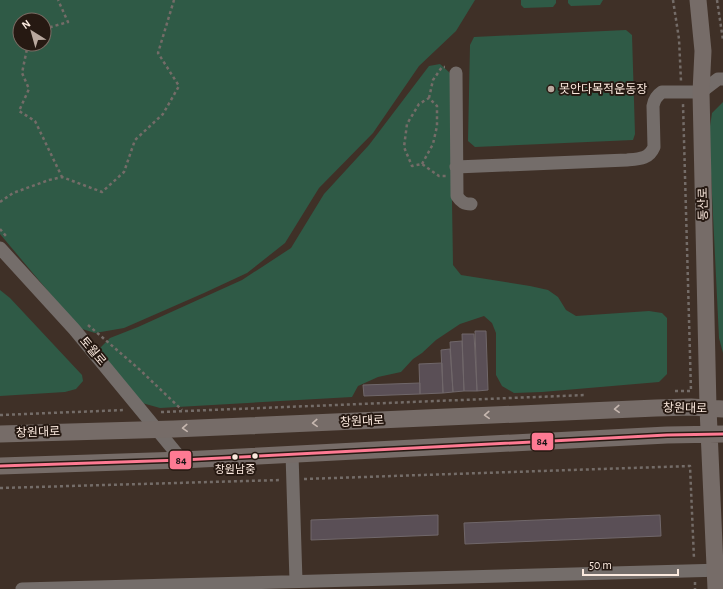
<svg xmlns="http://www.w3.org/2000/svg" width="723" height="589" font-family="'Alegreya Sans','Noto Sans KR',sans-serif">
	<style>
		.green { fill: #2f5a46; fill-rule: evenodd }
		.building { fill: #5a4f56; stroke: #70676a }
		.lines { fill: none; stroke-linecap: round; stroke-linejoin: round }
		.path { stroke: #746c68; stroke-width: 2.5; stroke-dasharray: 3 3; stroke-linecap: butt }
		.minor { stroke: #746d6a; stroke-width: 13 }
		.major { stroke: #766c68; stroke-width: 17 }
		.bus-1-casing { stroke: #261912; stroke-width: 6 }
		.bus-1 { stroke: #fe7a93; stroke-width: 3 }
		.oneway { stroke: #c6b7af }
		.poi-dot { fill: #b9a89e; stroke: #261912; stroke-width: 1.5 }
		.bus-dot { fill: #fbe9de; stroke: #261912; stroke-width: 1.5 }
		.labels { text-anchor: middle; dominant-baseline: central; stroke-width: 4; stroke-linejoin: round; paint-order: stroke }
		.bus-label { font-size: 11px; fill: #fbe9de; stroke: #261912 }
		.poi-label { font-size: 12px; fill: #fbe9de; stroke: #261912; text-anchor: start }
		.street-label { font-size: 12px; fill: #fbe9de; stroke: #261912 }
		.line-badge { stroke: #261912; stroke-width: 1.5 }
		.pale-badge-label { font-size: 11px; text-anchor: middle; font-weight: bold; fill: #111 }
	</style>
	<rect width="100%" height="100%" fill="#3f3027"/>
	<path class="green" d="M0 0H475L456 31 419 66 373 133 319 188 285 243 247 273 204 293 124 328 95 333 79 328 0 234ZM20 20H44V44H20Z
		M521 0H556V3L553 7 524 8 521 5Z
		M568 0H603L600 5 571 6 568 3Z
		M626 30 632 35 635 134 633 140 475 147 468 141 470 45 474 37Z
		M440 64 450 73 453 265 461 275 530 286 548 290 558 297 566 310 576 316 649 311 662 313 667 318V374L659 382 542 392 514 393 502 386 496 375V333L492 323 484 316 460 324 436 340 422 353 413 359 401 372 378 377 358 386 352 397 160 408 142 403 104 362 100 348 110 338 138 327 242 280 291 248 324 194 369 145 429 66Z
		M723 102V353L719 338 709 133 712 113Z
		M0 290 10 298 82 375 83 381 76 389 65 392 0 396Z"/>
	<path class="building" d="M475 331H486L488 390 477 391Z
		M462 334H474L477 391H464Z
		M462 341 464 391 453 392 450 342Z
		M450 349 453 392 443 393 441 350Z
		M442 363 443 393 420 394 419 364Z
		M420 383V394L364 396 363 385Z
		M438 515V535L311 540V520Z
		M660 515 661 536 465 544 464 523Z"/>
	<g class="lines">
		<path class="path" d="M673 0 679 39 681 81
			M717 0 723 40
			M44 29 68 22 58 0
			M28 44 22 73 29 89 19 111 35 121 62 177
			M429 98 433 80 442 67H445
			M422 164 433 144 437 126V106L429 98 419 104 407 124 404 147 412 166 422 164 439 176H446
			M0 202 13 193 49 180 62 177 102 192 124 172 135 140 163 114 179 86 158 53 174 0
			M0 229 6 236
			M88 325 139 369 182 410
			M675 391H691L683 104
			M161 412 586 395
			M0 415 125 410
			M304 479 690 466 694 559
			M0 488 281 480
			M695 582V589"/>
		<path class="minor" d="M456 73 457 196C461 202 464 204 471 204
			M456 167 627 160C640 159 649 159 654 147L653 106C654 100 656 96 662 92H701L718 79H723
			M0 248 74 329 182 460
			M292 454 296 581
			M22 589 723 570"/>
		<path class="major" d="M698 0 703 51 701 92 708 408 716 589
			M0 434 174 429 656 408 691 407 723 409
			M0 466 182 460 667 435 723 434"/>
		<g class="bus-1-casing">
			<path id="bus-1" d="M0 466 182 460 667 435 723 434"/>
		</g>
		<use href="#bus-1" class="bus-1"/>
	</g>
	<defs><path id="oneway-chevron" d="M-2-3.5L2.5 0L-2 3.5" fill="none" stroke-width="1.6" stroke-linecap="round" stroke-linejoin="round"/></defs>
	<g class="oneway">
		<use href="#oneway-chevron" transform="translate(617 409) rotate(177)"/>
		<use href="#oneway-chevron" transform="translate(487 415) rotate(177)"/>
		<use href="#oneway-chevron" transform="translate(315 423) rotate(177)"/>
		<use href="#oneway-chevron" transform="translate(185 428) rotate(177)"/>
	</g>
	<circle class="poi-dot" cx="551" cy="89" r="4"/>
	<g class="bus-dot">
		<circle cx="255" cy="456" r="3.5"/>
		<circle cx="235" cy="457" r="3.5"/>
	</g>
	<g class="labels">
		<g class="bus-label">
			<text x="235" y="469">창원남중</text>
		</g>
		<g class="poi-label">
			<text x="559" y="89">못안다목적운동장</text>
		</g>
		<g class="street-label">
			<text transform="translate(703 204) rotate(-91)">동산로</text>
			<text transform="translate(93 351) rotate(50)">토월로</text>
			<text transform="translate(685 408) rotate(1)">창원대로</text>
			<text transform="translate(362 421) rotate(-3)">창원대로</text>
			<text transform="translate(38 432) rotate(-2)">창원대로</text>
		</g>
	</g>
	<g class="line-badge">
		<rect x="531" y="432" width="23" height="19" rx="4" fill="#fe7a93"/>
		<rect x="169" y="450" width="23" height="20" rx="4" fill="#fe7a93"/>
	</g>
	<g class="pale-badge-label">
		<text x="542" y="445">84</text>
		<text x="181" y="464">84</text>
	</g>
	<g transform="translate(32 32) rotate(323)"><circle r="19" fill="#261912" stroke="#7b6c64"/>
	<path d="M0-3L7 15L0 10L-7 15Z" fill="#b9a89e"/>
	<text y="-6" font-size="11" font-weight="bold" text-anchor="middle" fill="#fbe9de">N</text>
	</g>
	<path d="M583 569v6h95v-6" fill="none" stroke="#fbe9de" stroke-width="2"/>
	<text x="589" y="569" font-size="12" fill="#fbe9de" stroke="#261912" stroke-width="3" paint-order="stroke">50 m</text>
</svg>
